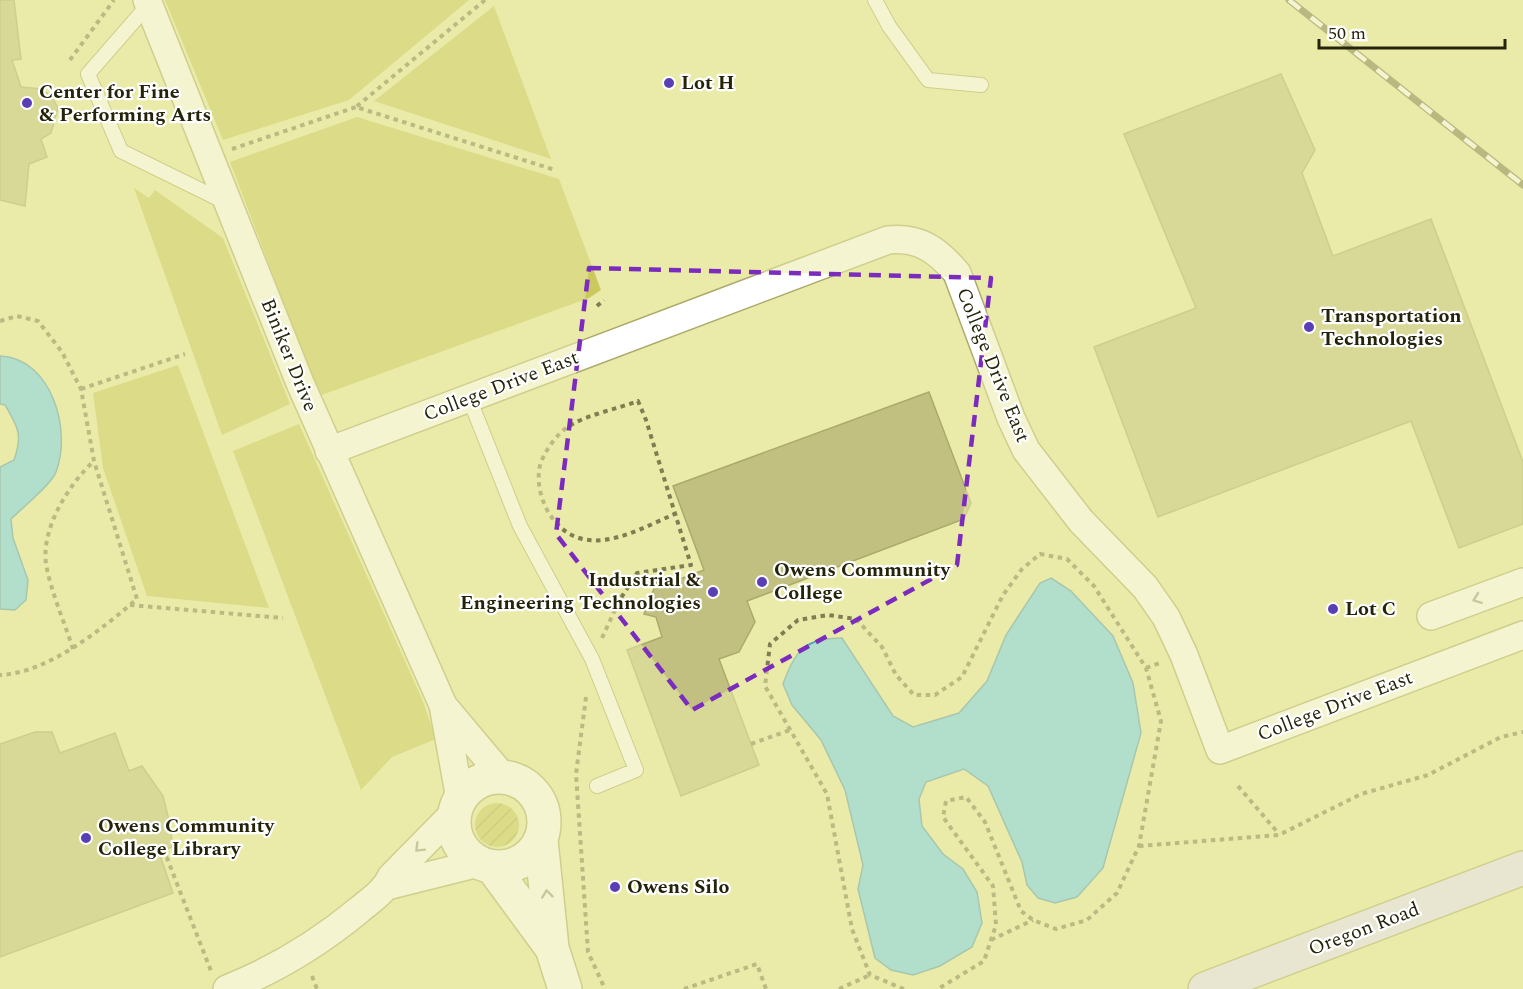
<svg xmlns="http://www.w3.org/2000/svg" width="1523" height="989" font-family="Spectral,serif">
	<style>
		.green { fill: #cac85f }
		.garden { fill: url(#garden-furrows) }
		.water { fill: #6dcef7; stroke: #579bb0; stroke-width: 1.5 }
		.building { fill: #c1c080; stroke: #aaaa6a; stroke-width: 1.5 }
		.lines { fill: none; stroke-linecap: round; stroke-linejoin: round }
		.service-casing { stroke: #acab6c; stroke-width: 16 }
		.minor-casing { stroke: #acab6c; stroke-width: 30 }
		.tertiary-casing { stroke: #acab6c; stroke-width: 36 }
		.secondary-casing { stroke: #acab6c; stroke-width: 36 }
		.path { stroke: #7e7e52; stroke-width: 4; stroke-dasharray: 4.5 4.5; stroke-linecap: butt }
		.service { stroke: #fff; stroke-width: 14 }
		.minor { stroke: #fff; stroke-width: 27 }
		.tertiary { stroke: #fff; stroke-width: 33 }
		.secondary { stroke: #e5e1fe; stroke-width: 33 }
		.rail-casing { stroke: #7c7b50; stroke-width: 7 }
		.rail { stroke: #fff; stroke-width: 4.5; stroke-dasharray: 14; stroke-linecap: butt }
		.oneway { stroke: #9d9c91 }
		.marked { fill: none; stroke: #7b2cbf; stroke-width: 4.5; stroke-dasharray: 12 8; stroke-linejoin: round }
		.poi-dot { fill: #5a3eb6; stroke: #fff; stroke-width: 2 }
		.labels { text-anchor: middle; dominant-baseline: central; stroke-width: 4.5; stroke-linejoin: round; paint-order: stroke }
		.poi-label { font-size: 20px; font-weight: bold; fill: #25240a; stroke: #fff; text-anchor: start }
		.street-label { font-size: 20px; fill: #25240a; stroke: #fff }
	</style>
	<defs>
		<pattern id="garden-furrows" width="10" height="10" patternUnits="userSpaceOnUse" patternTransform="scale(1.5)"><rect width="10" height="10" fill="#cac85f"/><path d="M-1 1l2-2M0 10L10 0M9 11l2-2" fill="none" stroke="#adac51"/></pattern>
	</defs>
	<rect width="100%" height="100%" fill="#ebeba9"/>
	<path class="green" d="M165 0H469L349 100 223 140Z
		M494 6 551 159 374 101Z
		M357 117 559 179 601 290 589 298 319 396 230 162Z
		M134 188 149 198 155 190 223 238 290 404 222 435Z
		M178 365 269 608 147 596 103 468 93 393Z
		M299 424 422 699 436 739 392 757 361 790 233 451Z"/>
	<path class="garden" d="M475 825a22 22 0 1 1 44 0a22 22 0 1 1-44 0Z"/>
	<path class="water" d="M0 356C52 358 72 431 56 472 51 485 22 508 11 519L13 538 28 580 26 600 15 610 0 609V467L14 460C23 435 18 427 5 405L0 404Z
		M1051 578 1071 591 1113 636 1133 683 1141 733 1103 868 1077 897 1055 903 1038 898 1027 885 1022 862 988 786 964 769 926 782 919 799 922 826 943 854 963 869 977 892 982 923 972 947 940 966 913 975 891 970 875 958 858 889 863 865 845 790 821 740 792 705 783 684C795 650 805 638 842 638L893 716 913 727 959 713 987 681 1006 635 1040 583Z"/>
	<path class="building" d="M0 0H14L21 59 12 60 21 87 42 89 52 97 58 108 51 133 41 139 47 157 29 164 25 206 0 200Z
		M1281 74 1315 150 1302 173 1333 256 1431 219 1523 462V524L1459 548 1411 421 1158 517 1094 347 1196 308 1124 134Z
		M929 392 971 503 964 519 747 601 755 622 739 652 719 659 759 765 681 796 627 650 662 637 656 617 644 614 659 576 672 582 704 570 673 486Z
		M35 732H52L60 753 115 733 129 771 142 766 163 796 171 828 172 847 159 852 173 893 0 957V744Z
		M609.5 887a5.5 5.5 0 1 1 11 0a5.5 5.5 0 1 1-11 0Z"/>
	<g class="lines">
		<g class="service-casing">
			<path id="service" d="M875 0 889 26 928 80 981 85
				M149 4 88 74 121 151 225 202
				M469 398 520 526 592 659 636 770 597 786"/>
		</g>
		<g class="minor-casing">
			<path id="minor" d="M147 0 300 383 443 705 460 799
				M329 451 888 240C920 237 937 250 957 273L1011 418 1026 450 1081 521 1145 587 1166 617 1184 655 1220 750 1523 635
				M1431 616 1523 582
				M446 709 504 778
				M387 886 479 863
				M227 989C277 969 318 944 359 910 371 900 385 891 391 877L454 813"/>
		</g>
		<g class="tertiary-casing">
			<path id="tertiary" d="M454 822a45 45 0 1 1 90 0a45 45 0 1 1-90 0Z
				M541 840 552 948 565 989
				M493 868 551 947"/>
		</g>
		<g class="secondary-casing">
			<path id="secondary" d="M1205 989 1523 868"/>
		</g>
		<path class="path" d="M485 0 356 107 555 170
			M70 60 114 0
			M232 149 356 107
			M597 306 604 300
			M0 321 17 316 38 321 62 352 81 389 94 461 137 599C102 629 48 673 0 675
			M81 389 185 354
			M130 605 283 618
			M602 638 619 601 637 573 691 565 646 420 638 401C617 409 589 414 569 426 556 434 540 457 539 471 536 499 554 533 583 539 613 546 648 525 675 514
			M73 649C64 621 51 592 46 564 41 528 69 484 94 461
			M1146 668 1160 663
			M586 697 576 774 588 952 605 989
			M751 744 790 730
			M1238 786 1279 834
			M1139 846 1279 835 1361 794 1428 775 1501 737 1523 732
			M159 852 167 858 211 971
			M991 940 1033 920
			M312 976 317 989
			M684 989 757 964 766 989
			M839 989 870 975
			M904 989 870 975 852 929 827 794 765 686 770 644 798 620 828 615 856 619 882 647 896 675 914 695H935L962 677 1003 595 1022 569 1040 554 1067 559 1094 586 1146 668 1161 721 1139 846 1117 893 1087 920 1056 929 1033 920 1021 911 985 822 966 797 946 801 943 817 993 886 996 925 984 961 938 989"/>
		<use href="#service" class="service"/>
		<use href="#minor" class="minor"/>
		<use href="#tertiary" class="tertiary"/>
		<use href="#secondary" class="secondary"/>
		<g class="rail-casing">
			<path id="rail" d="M1289 0 1523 185"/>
		</g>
		<use href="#rail" class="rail"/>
	</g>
	<defs><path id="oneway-chevron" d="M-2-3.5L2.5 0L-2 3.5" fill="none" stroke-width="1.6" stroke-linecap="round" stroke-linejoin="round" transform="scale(1.5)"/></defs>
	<g class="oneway">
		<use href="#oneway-chevron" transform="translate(1477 599) rotate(160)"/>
		<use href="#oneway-chevron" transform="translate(419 848) rotate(135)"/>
		<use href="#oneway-chevron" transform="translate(547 894) rotate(-96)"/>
	</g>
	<path d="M0 0H1523V989H0ZM589 268 991 278 957 565 692 710 556 534Z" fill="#ebeba9" fill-opacity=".55" fill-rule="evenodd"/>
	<path class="marked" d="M589 268 991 278 957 565 692 710 556 534Z"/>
	<g class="poi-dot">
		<circle cx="669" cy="83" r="6"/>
		<circle cx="27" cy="103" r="6"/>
		<circle cx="1309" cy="327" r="6"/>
		<circle cx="762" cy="582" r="6"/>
		<circle cx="713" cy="592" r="6"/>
		<circle cx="1333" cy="609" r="6"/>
		<circle cx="86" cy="838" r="6"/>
		<circle cx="615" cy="887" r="6"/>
	</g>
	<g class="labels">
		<g class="poi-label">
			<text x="681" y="83">Lot H</text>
			<text x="39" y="92">Center for Fine<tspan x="39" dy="23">&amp; Performing Arts</tspan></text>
			<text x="1321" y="316">Transportation<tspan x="1321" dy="23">Technologies</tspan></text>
			<text x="774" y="570">Owens Community<tspan x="774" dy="23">College</tspan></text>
			<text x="701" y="580" text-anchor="end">Industrial &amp;<tspan x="701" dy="23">Engineering Technologies</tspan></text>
			<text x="1345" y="609">Lot C</text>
			<text x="98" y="826">Owens Community<tspan x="98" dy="23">College Library</tspan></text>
			<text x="627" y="887">Owens Silo</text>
		</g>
		<g class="street-label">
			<text transform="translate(289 355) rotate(68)">Biniker Drive</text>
			<text transform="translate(993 365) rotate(68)">College Drive East</text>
			<text transform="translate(501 386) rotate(-21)">College Drive East</text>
			<text transform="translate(1335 706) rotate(-21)">College Drive East</text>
			<text transform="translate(1364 929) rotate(-21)">Oregon Road</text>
		</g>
	</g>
	<path d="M1319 39v9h186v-9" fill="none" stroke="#25240a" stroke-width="3"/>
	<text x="1328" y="39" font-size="18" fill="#25240a" stroke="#ffffff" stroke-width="4.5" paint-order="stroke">50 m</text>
</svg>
